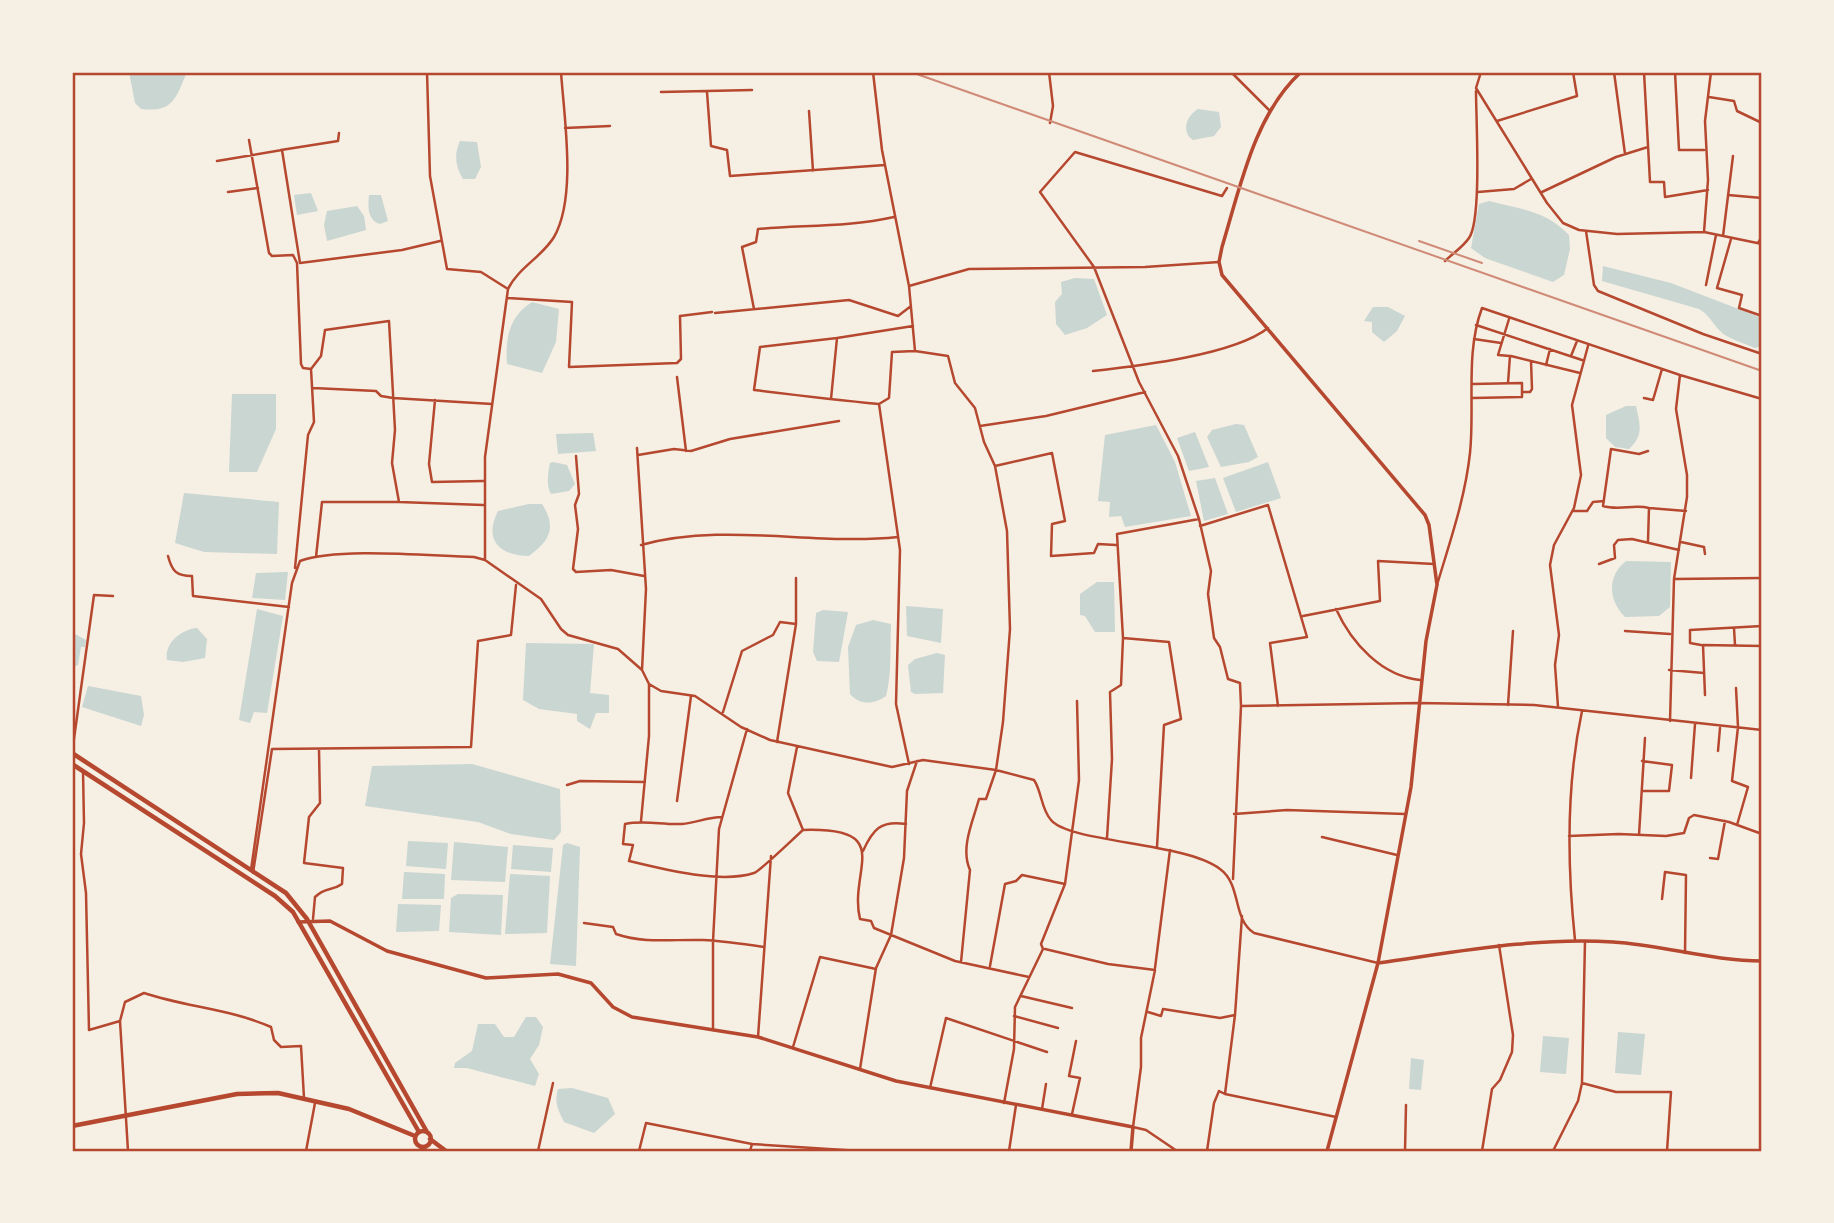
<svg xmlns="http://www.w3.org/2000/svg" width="1834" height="1223" font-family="Arial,sans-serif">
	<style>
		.water { fill: #c9d6d2 }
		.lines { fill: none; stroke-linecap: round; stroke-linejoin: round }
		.minor { stroke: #b5482f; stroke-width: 2.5 }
		.tertiary { stroke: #b5482f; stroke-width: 3.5 }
		.trunk { stroke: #b5482f; stroke-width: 4.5 }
		.rail { stroke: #cf8b77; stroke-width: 2 }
		.neatline { fill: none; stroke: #b5482f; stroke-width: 2.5 }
	</style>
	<rect width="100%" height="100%" fill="#f6efe4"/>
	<path class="water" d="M129 72H187C176 97 174 113 141 109L135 103Z
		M1198 109 1219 112 1221 127 1214 136 1193 140C1181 132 1186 116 1198 109Z
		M460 141 477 142 481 167 475 179H463C455 166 454 154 460 141Z
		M311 193 318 211 297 215 294 195Z
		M369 195H381L388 221 380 224C367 220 368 206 369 195Z
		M1489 201C1523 210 1545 210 1569 235L1570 249 1564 275 1553 282 1485 258 1471 248 1479 204Z
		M357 206 364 216 366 230 327 241 324 225 327 211Z
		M1603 266 1671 283 1762 318V346L1755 348C1744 343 1727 339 1719 330 1711 321 1709 315 1699 309L1602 281Z
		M1075 278 1094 279 1107 315 1087 328 1065 335 1056 324 1055 302 1062 294 1061 282Z
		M532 302 559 309 556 342 542 373 507 364C505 339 509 316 532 302Z
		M1373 307H1388L1405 316 1397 331 1384 342 1372 332V322L1364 321Z
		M232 394H276V429L257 472H229Z
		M1626 406H1636C1640 425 1644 435 1629 449L1615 447 1606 438V415Z
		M1236 424 1244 425 1258 457 1249 462 1221 467 1207 437 1212 430Z
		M1156 425 1175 462 1191 516 1125 527 1121 516 1109 517 1110 502 1098 501 1105 435Z
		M1195 432 1209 467 1189 471 1177 438Z
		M593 433 596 451 558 454 556 434Z
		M553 462 567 465 575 484 569 491 551 494C546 485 548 473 550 463Z
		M1268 462 1281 498 1236 512 1223 478Z
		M1215 478 1228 514 1204 521 1196 481Z
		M184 493 279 502 277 554 204 552 175 543Z
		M529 504H542C557 527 550 541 529 556 500 556 483 540 498 511Z
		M1626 561 1671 562 1670 607 1659 616 1625 617C1608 600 1607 576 1626 561Z
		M288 572 285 600 252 598 256 573Z
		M1097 582H1114L1115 632H1095L1085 616 1080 615V594Z
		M906 606 943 609 941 643 907 636Z
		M257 609 283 616 267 713 254 712 250 723 239 720Z
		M823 610 848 612 839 662 817 661 813 652 816 613Z
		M873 620 891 624C890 647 892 674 886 696 875 704 860 706 850 694L848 647 856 625Z
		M197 628 207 639 205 658 183 662 167 660C164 643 182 629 197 628Z
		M73 633 86 640 85 647H81L78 665 72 667Z
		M526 643 594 644 590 693 609 695V713H596L590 729 577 721V714L539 709 523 700Z
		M937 653 945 655 943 693 915 694 911 692 908 665 915 659Z
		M88 686 141 696 144 715 141 726 82 707Z
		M472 764 560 789 561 832 554 840 511 834 478 822 365 806 372 766Z
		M408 841 448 843 446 869 406 866Z
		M454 842 508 847 505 882 451 880Z
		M567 843 580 847 576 966 550 964 563 845Z
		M513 845 553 848 551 872 511 869Z
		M404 872 445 874 444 899H402Z
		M510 874 550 876 547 933 505 934Z
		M458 894 503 895 501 935 449 932 451 898Z
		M398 904 441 905 439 931 396 932Z
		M526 1017H536L543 1027 539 1045 530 1059 539 1074 535 1086 467 1068H454L455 1063 472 1051 478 1024H495L504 1037H514Z
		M1618 1032 1645 1034 1641 1075 1615 1073Z
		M1543 1036 1569 1038 1566 1074 1540 1072Z
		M1411 1058 1424 1060 1421 1090 1409 1089Z
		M572 1088 608 1098 615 1114 594 1133 564 1122C558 1109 554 1103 558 1089Z"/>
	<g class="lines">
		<path class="minor" d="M427 72 430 176 447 269 481 272 508 289
			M873 72 882 150 909 286 969 269 1145 267 1219 262
			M1049 72 1053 106 1050 123
			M1231 72 1269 110
			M1481 72 1476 88 1547 203 1563 223 1579 230 1617 234 1704 232 1762 244
			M1614 72 1625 154
			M1644 72 1650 182H1664L1665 197 1708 190
			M1675 72 1679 150H1704
			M661 92 752 90
			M707 92 711 146 727 150 730 176 885 165
			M1709 97 1734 101 1737 111 1762 123
			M809 111 813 171
			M1497 121 1577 96 1573 72
			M565 128 610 126
			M249 140 269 253 272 256 293 255 297 263 301 364 303 368 311 369
			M281 150 338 141 339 133
			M217 161 282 150 300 263 402 250 440 241
			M228 192 258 188
			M1478 192 1514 189 1531 179
			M1542 192 1616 157 1648 147
			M1728 195 1762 198
			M1586 231 1594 285 1598 291 1703 334 1762 354
			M1704 232 1708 180 1705 121 1711 72
			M1723 236 1733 156
			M1731 239 1717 288 1742 295 1739 308 1762 316
			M1758 243 1762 236
			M1445 261C1452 254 1463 247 1469 238 1482 220 1476 119 1476 91
			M1706 285 1716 235
			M909 286 915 351 948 356 955 383 975 408 984 442 995 466 1007 531 1010 629 1003 722 996 770 986 799H979C973 821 960 848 970 870L961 962
			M507 298 572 302 569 367 677 363 681 359 680 316 712 312
			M754 309 742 247 756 242 758 229C804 225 849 227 894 217
			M715 313 849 300 898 316 911 306
			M1476 325 1582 360
			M837 338 913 326
			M1474 339 1501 343
			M1511 356 1580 373
			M1571 356 1577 341
			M1546 365 1550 349
			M1093 371C1138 366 1234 355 1268 328
			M677 377 686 451
			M1508 383 1510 356 1498 355 1509 319
			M313 388 376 391 381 396 393 398 492 404
			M1523 392H1530L1532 389 1531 361
			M1473 398 1522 397V383L1473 384
			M1644 398 1653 400 1662 369
			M831 399 837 338 760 347 754 390C795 395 837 400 879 404L900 550 896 704 909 764
			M435 400 429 464 432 482 483 481
			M879 404 889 398 892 352 915 351
			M980 426 1046 416 1145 392
			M637 448 646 589 642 670
			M1648 451 1639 454 1611 449 1603 506C1619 511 1634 504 1649 508
			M638 455 674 449 691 451 730 439 839 421
			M576 456 579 494 575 505 578 529 573 569 576 572 611 570 644 576
			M995 466 1052 453 1065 521 1052 524 1051 556 1094 553 1098 544 1116 545
			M399 502 483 505
			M1573 511H1587L1593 502 1604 501
			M1199 519 1178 456 1139 382 1094 267 1040 192 1075 152 1222 196 1227 188
			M1200 526 1268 505 1307 637 1270 643 1278 706
			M1648 541 1649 508 1686 511
			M1681 542 1704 547 1705 554
			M641 545C725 522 814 546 898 537
			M168 556C172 571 176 576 192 576L193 596 289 607
			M485 560V457L508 289C519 267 542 257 554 237 577 197 564 117 561 72
			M1599 564 1615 558 1614 545 1618 540 1632 539 1679 550
			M295 568 308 435 314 422 311 369 321 356 325 330 389 321 395 430 392 463 399 502H322L316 557
			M1674 579 1687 497V475L1676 409 1680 375
			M1437 585C1450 541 1465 499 1470 453 1475 406 1465 353 1482 308L1680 375 1762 399
			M1336 609C1352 644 1382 676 1420 680
			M1303 616 1380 601 1378 561 1434 564
			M1734 628 1735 645
			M1625 631 1670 634
			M1701 645 1690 643V630L1762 626
			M1669 670 1704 673
			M1736 688 1738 727 1732 781 1748 787 1737 825
			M1705 695 1703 645 1762 646
			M1508 705 1513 631
			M1558 707 1555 665 1559 635 1550 565 1554 545 1574 508 1581 475 1572 405 1588 346
			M723 712 742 651 773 635 780 622 796 624
			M1670 721 1674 579 1762 578
			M1761 728 1762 712
			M777 742 796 624V578
			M797 747 788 793 803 830
			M1718 751 1720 728
			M72 753 94 595 113 596
			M83 771 84 823 81 854 86 893 89 1030 120 1021 128 1151
			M1691 778 1695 724
			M567 785 580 781 645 782
			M1642 791H1669L1672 765 1642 761
			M677 801 691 696
			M1234 814 1287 810 1405 814
			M722 817C707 817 696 823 682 824 662 825 645 820 625 824L623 844 633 845 629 861C662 869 721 884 754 873 759 872 795 837 803 830 897 827 848 870 860 919L871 921 874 928 955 961 1029 977
			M641 821 649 736V684
			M1639 835 1645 738
			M1569 836 1619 834 1666 836 1684 833 1689 818 1694 815 1729 822 1762 834
			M1322 837 1397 855
			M1107 838 1112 759 1110 692 1121 685 1123 638
			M1157 847 1164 725 1181 719 1169 642 1123 638 1117 534 1199 519 1211 571 1208 594 1214 638 1220 647 1228 679 1240 683 1241 706
			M863 851C873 829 881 820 906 824
			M1710 858 1718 859 1725 821
			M251 870 292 583 300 561C338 547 430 556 474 557L485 560 541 599 561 629 568 635 618 649 642 670 649 684 661 691 695 696 741 727 770 740 892 767 923 760 996 770 1034 780C1042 792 1041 809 1051 820 1070 843 1185 842 1220 869 1242 885 1232 919 1254 933L1378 963
			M253 873 272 749 471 747 478 641 511 635 516 585
			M1233 879 1241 706 1418 703 1534 705 1762 730
			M1662 899 1665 872 1686 875 1685 953
			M313 919 315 897C325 887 332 891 342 884L343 868 304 863 309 817 320 803 319 749
			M584 923 613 927 616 934C645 944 673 939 703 940 724 941 744 944 764 947
			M1575 940C1567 864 1566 786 1582 711
			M1045 949 1108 964 1155 970 1141 1038V1067L1133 1127 1146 1130 1177 1151
			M990 966 1005 884 1016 881 1022 875 1065 884
			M1155 968 1170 850
			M1021 996 1072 1008
			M1148 1012 1161 1016 1163 1009 1220 1018 1235 1015 1242 916
			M1014 1016 1058 1028
			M120 1021 125 1002 144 993C186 1007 230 1009 271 1027L274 1040 281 1047 301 1046 304 1098
			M713 1030V941L719 829 747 729
			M758 1037 771 856
			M793 1047 820 957 876 969
			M860 1069 876 968 891 935 904 858 907 791 917 761
			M1582 1083 1616 1092H1671L1667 1151
			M930 1088 946 1018 1047 1052
			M1225 1094 1336 1117
			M1004 1103 1014 1049 1015 1007 1043 949 1041 944 1065 884 1079 780 1077 701
			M1042 1109 1046 1084
			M1072 1114 1080 1078 1069 1076 1076 1041
			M752 1144 860 1151
			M306 1151 315 1103
			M538 1151 553 1083
			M639 1151 646 1123 752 1144 750 1151
			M1009 1151 1016 1105
			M1207 1151 1214 1103 1219 1091 1225 1094 1235 1015
			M1405 1151 1406 1105
			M1482 1151 1492 1089 1500 1080 1512 1052 1513 1035 1499 945
			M1553 1151 1578 1101 1582 1083 1585 941"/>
		<path class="tertiary" d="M1301 72C1254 115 1240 188 1222 247L1219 262 1222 275 1425 515 1429 525 1437 585 1426 641 1411 787 1378 963 1327 1151
			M298 922 330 921 387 951 486 978 558 974 591 983 613 1007 632 1017 758 1037 896 1081 1133 1127 1131 1151
			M1378 963C1457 952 1534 937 1613 942 1663 945 1712 961 1762 961"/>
		<path class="trunk" d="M72 753 286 893 307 919 427 1132
			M72 764 275 896 293 912 419 1132
			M72 1126 237 1094 278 1093 349 1109 415 1136
			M415 1139a8 8 0 1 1 16 0a8 8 0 1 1-16 0Z
			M430 1139 446 1151"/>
		<path class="rail" d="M911 72 1762 371
			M1419 241 1482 263"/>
	</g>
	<rect width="1834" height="1223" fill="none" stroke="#f6efe4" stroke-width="147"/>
	<rect x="74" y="74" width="1686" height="1076" class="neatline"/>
</svg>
